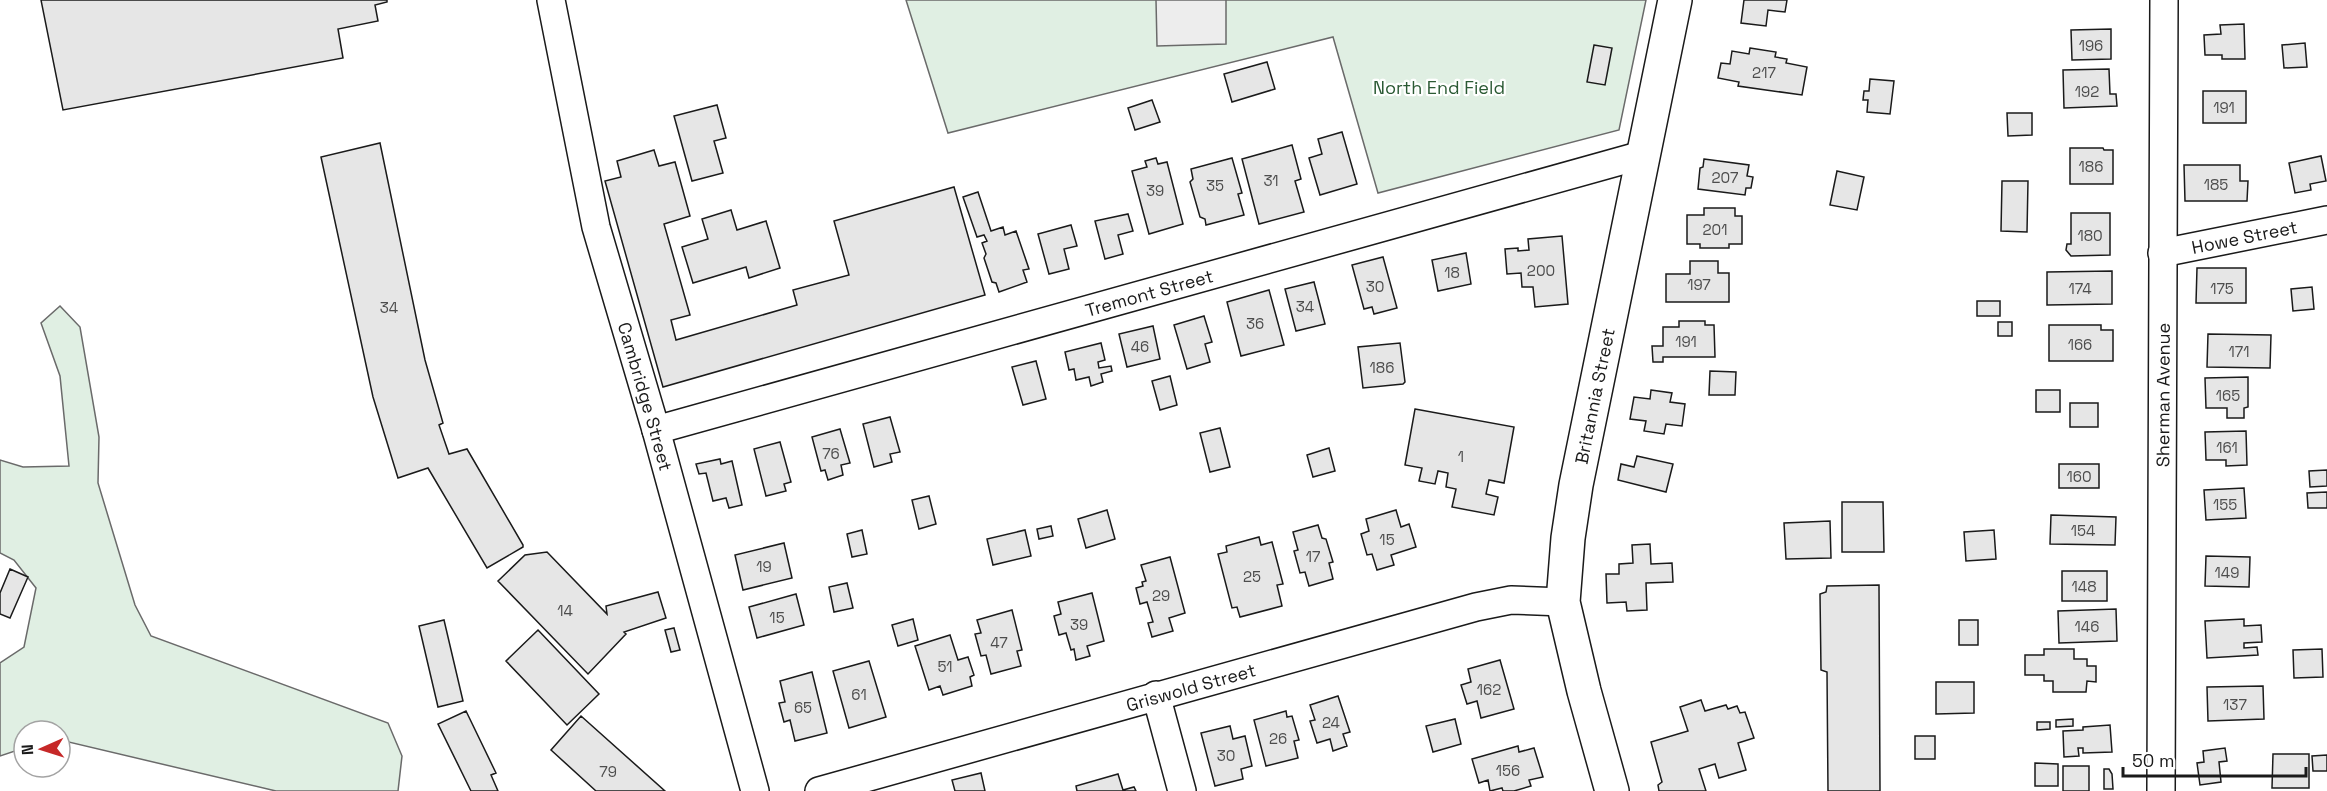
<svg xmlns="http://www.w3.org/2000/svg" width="2327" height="791" font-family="'Space Grotesk',sans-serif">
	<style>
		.green { fill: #e0efe3; stroke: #6a6a6a; stroke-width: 1.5 }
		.parking { fill: #ededed; stroke: #6a6a6a; stroke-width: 1.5 }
		.building { fill: #e6e6e6; stroke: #1a1a1a; stroke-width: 1.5 }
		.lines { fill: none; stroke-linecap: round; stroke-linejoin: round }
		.minor-casing { stroke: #1a1a1a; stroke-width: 30 }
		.major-casing { stroke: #1a1a1a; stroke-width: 36 }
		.minor { stroke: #fff; stroke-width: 27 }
		.major { stroke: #fff; stroke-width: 33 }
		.labels { text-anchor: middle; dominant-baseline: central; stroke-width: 4.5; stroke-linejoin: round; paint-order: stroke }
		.number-label { font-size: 15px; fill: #4d4d4d }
		.park-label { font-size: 18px; fill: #2b5a34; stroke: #fff }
		.street-label { font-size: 18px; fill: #1a1a1a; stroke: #fff }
	</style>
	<rect width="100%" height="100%" fill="#fff"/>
	<path class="green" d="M906 0H1646L1619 130 1378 193 1333 37 948 133Z
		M60 306 80 327 99 437 98 483 135 605 151 636 388 723 402 756 398 791H276L60 740V731H24V748L0 756V663L24 647 36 588 14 560 0 553V460L23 467 69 466 60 376 41 323Z"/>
	<path class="parking" d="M1156 0H1226V44L1157 46Z"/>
	<path class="building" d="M41 0H387V2L375 5 378 21 338 29 343 58 63 110Z
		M1744 0H1787L1785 12 1768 10 1766 26 1741 23Z
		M2244 24 2245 59H2222V55H2205L2204 35 2221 34 2220 25Z
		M2111 29V59L2072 60 2071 30Z
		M2305 43 2307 67 2284 68 2282 45Z
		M1594 45 1612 48 1605 85 1587 82Z
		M1750 48 1776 52 1775 57 1787 59 1786 63 1807 67 1802 95 1738 86 1739 82 1718 78 1721 63 1730 64 1732 51 1749 54Z
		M1267 62 1275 89 1232 102 1224 74Z
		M2109 69 2110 94H2116L2117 106 2064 108 2063 70Z
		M1870 79 1894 81 1890 114 1867 112 1868 100H1863L1864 91H1869Z
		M2203 91H2246V123H2203Z
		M1152 100 1160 122 1135 130 1128 108Z
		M717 105 726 138 714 141 723 173 692 181 674 116Z
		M2007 113H2032V135L2008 136Z
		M1342 132 1357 184 1320 195 1309 158 1322 154 1318 139Z
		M380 143 425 360 443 423 439 425 449 454 467 449 523 545V547L487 568 428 468 398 478 373 397 321 157Z
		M1292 145 1301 179 1295 181 1304 212 1259 224 1242 159Z
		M2070 148H2103L2104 150H2113V184H2070Z
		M654 150 659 166 675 162 690 216 664 224 690 315 671 320 676 340 797 305 793 290 849 275 834 221 954 187 985 295 663 387 605 181 621 177 617 161Z
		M2321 156 2326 181 2310 184 2311 190 2295 193 2289 163Z
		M1156 158 1158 164 1167 162 1183 224 1149 234 1132 171 1147 167 1145 161Z
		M1232 158 1242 193 1238 194 1244 215 1206 225 1205 219 1200 217 1190 182 1193 179 1191 169Z
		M1704 159 1749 165 1747 176 1753 177 1751 188H1746L1745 195 1698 189 1700 168 1703 167Z
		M2184 165H2240V181H2248L2247 201H2185Z
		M1837 171 1864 177 1857 210 1830 205Z
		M2002 181H2028L2027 232 2001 231Z
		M978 192 991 231 1003 227 1005 235 1016 231 1029 269 1023 270 1027 282 999 292 996 283 992 282 984 258 986 254 982 243 987 241 984 235 977 237 963 197Z
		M1704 208H1735V216H1742V244H1729V248H1700V244H1687V215H1704Z
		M731 210 737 230 766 221 780 268 749 278 746 267 693 283 682 247 708 239 702 219Z
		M2071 213H2110V255L2071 256 2066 250 2067 244H2071Z
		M1128 214 1133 231 1118 235 1123 254 1105 259 1095 221Z
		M1071 225 1077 246 1064 249 1069 269 1049 274 1038 234Z
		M1562 236 1568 304 1535 307 1533 287H1522L1521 273 1507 274 1505 249 1518 248V251L1529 250 1528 239Z
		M1466 253 1471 284 1438 291 1432 260Z
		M1383 257 1397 308 1374 314 1372 307 1364 309 1352 265Z
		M1690 261H1718V273H1729V302H1666V274H1690Z
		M2197 268H2246V303H2196Z
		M2112 271V304L2047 305V272Z
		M1314 282 1325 324 1296 331 1285 289Z
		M2312 287 2314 309 2293 311 2291 289Z
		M1269 290 1284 345 1241 356 1227 302Z
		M1977 301H2000V316H1977Z
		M1204 316 1212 342 1205 344 1210 362 1187 369 1174 325Z
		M1679 321H1705V325H1714L1715 357H1663V362H1653L1652 346H1663V327H1679Z
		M1998 322H2012V336H1998Z
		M2049 325H2101V330H2113V361H2049Z
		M1153 326 1160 359 1127 367 1119 334Z
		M2208 334 2271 335 2270 368 2207 367Z
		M1101 343 1105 360 1098 362 1099 368 1111 366 1112 371 1101 374 1103 382 1091 386 1089 377 1076 380 1074 369 1069 370 1065 352Z
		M1400 343 1405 382 1403 384 1363 388 1358 347Z
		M1036 361 1046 399 1023 405 1012 367Z
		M1710 371 1736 372 1735 395H1709Z
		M1170 376 1177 405 1160 410 1152 381Z
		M2248 377V407L2244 408V418H2227V408H2206L2205 378Z
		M1651 390 1672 393 1670 402 1685 404 1682 426 1666 424 1664 434 1644 431 1646 421 1630 419 1634 397 1650 399Z
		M2036 390H2060V412H2036Z
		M2070 403H2098V427H2070Z
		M1415 409 1514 427 1504 483 1489 480 1486 494 1498 497 1494 515 1452 507 1456 489 1446 487 1448 473 1438 471 1435 484 1419 481 1422 468 1405 465Z
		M890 417 900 452 890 454 892 462 874 467 863 424Z
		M1220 428 1230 467 1210 472 1200 433Z
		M840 429 850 463 841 465 843 475 828 480 825 470 821 471 812 437Z
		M2246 431 2247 465 2226 466V460H2206L2205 432Z
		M780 442 791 482 784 484 786 491 766 496 754 449Z
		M1329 448 1335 471 1313 477 1307 455Z
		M1637 456 1673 464 1666 492 1618 480 1621 464 1634 467Z
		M720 459 721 464 732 461 742 505 729 508 726 498 713 501 706 473 699 474 696 464Z
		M2059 464H2099V488H2059Z
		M2327 470V486L2310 487 2309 471Z
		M2244 488 2246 518 2206 520 2204 490Z
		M2327 492V508H2308L2307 493Z
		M929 496 936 524 919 529 912 500Z
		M1842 502H1883L1884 552H1842Z
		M1107 510 1115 539 1086 548 1078 519Z
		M1396 510 1401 527 1409 524 1416 547 1391 555 1394 565 1377 570 1372 554 1367 555 1361 534 1369 531 1366 519Z
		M2051 515 2116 517 2115 545 2050 544Z
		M1830 521 1831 558 1786 559 1784 523Z
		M1318 525 1322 538 1326 539 1333 562 1329 563 1333 579 1309 586 1305 572 1300 573 1294 551 1298 550 1293 532Z
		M1051 526 1053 536 1039 539 1037 529Z
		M862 530 867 554 852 557 847 534Z
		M1025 530 1031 556 993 565 987 539Z
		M1994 530 1996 559 1966 561 1964 532Z
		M1259 537 1261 545 1272 542 1283 584 1277 585 1282 606 1240 617 1237 607 1232 608 1218 554 1227 552 1226 546Z
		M784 543 792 578 743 590 735 555Z
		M1650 544 1651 564 1672 563 1673 582 1646 583 1647 610 1627 611 1626 602 1607 603 1606 574H1619V564L1633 563 1632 545Z
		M547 552 607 614 606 606 658 592 666 618 624 632 626 634 588 674 498 581 525 555Z
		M2206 556 2250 557 2249 587 2205 586Z
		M1170 557 1185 613 1169 618 1173 631 1152 637 1148 623 1153 622 1147 602 1140 604 1136 588 1143 586 1142 582 1146 581 1141 565Z
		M10 569 28 577 10 618 0 614V593Z
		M2062 571H2107V601H2062Z
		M847 583 853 608 834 612 829 587Z
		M1879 585 1880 791H1828L1827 672 1821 670 1820 594 1826 592 1827 586Z
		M1092 593 1104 641 1087 646 1090 656 1076 660 1074 649 1071 650 1066 633 1059 635 1054 616 1061 614 1058 602Z
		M796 594 804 625 757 638 749 607Z
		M2116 609 2117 641 2059 643 2058 611Z
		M1012 610 1022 650 1017 651 1021 666 991 674 986 655 981 656 975 634 981 633 977 620Z
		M913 619 918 640 898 646 892 625Z
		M2244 619V626L2261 625 2262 642 2244 643V648L2257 647 2258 655 2207 658 2205 621Z
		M444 620 463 701 438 707 419 626Z
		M1959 620H1978V645H1959Z
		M674 628 680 650 671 652 665 630Z
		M538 630 599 694 567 725 506 661Z
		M950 635 958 660 968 657 974 675 970 677 972 686 943 695 940 686 929 690 915 646Z
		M2044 649H2074V659H2087V666H2096V682L2087 681 2086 692H2053V681H2044V675H2025V655H2044Z
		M2322 649 2323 677 2294 678 2293 650Z
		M1500 660 1514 709 1481 718 1477 701 1467 704 1461 685 1471 682 1468 669Z
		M869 661 886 717 849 728 833 671Z
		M812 672 827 733 795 741 790 720 784 722 779 703 785 702 780 681Z
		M1936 682H1974V713L1936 714Z
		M2263 686 2264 719 2208 721 2207 687Z
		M1338 696 1350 732 1343 734 1347 746 1333 751 1330 739 1317 743 1310 721 1315 720 1310 705Z
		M1701 700 1705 711 1726 705 1728 709 1737 706 1740 713 1745 712 1754 738 1738 743 1746 770 1719 778 1715 764 1699 769 1706 791H1659L1658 785 1662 782 1651 742 1688 731 1680 707Z
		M466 711 496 773 491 775 498 791H471L438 724Z
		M1286 711 1287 717 1292 716 1299 740 1294 741 1298 758 1266 766 1254 720Z
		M581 716 665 791H596L551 750Z
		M1455 719 1461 744 1433 752 1426 726Z
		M2073 719V726L2056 727V720Z
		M2037 722H2050V729L2037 730Z
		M2110 725 2112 752 2083 753V748H2078L2079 756 2064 757 2063 731 2083 730V727Z
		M1230 726 1233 739 1245 736 1252 766 1241 769 1243 779 1215 786 1201 733Z
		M1915 736H1935V759H1915Z
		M1518 746 1519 752 1534 748 1543 777 1529 780 1531 786 1514 791H1503L1502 788 1490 791 1488 780 1479 783 1472 759Z
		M2225 748 2227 761 2219 762 2221 782 2200 785 2197 763 2204 762 2203 751Z
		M2273 754H2309V788H2272Z
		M2327 755V771H2313L2312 756Z
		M2035 763 2058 764V786H2035Z
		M2063 766H2089V791H2063Z
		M2104 769H2109L2112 774 2113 789H2104Z
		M981 773 985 791H955L952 780Z
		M1118 774 1123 790 1134 787 1136 791H1077L1076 786Z"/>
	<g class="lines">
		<g class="minor-casing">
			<g id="minor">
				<path id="s1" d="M551 0 596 227 656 430 755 791"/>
				<path id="s2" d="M2162 253 2327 220"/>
				<path id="s3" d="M656 430 1642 155"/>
				<path d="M1156 695 1182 791"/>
				<path id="s4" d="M819 791 1476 607 1511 600 1563 602"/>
				<path id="s5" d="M2161 791 2164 0"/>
			</g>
		</g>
		<g class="major-casing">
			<g id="major">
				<path id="s6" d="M1612 791 1584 691 1563 602 1568 538 1576 485 1675 0"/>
			</g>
		</g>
		<use href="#minor" class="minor"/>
		<use href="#major" class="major"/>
	</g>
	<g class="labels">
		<g class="number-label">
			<text x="2091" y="45">196</text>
			<text x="1764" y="72">217</text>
			<text x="2087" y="91">192</text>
			<text x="2224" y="107">191</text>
			<text x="2091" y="166">186</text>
			<text x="1725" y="177">207</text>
			<text x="1271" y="180">31</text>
			<text x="2216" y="184">185</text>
			<text x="1215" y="185">35</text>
			<text x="1155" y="190">39</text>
			<text x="1715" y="229">201</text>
			<text x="2090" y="235">180</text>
			<text x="1541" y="270">200</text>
			<text x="1452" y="272">18</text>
			<text x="1699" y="284">197</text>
			<text x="1375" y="286">30</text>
			<text x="2080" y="288">174</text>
			<text x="2222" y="288">175</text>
			<text x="1305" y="306">34</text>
			<text x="389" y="307">34</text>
			<text x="1255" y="323">36</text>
			<text x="1686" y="341">191</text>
			<text x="2080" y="344">166</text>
			<text x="1140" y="346">46</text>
			<text x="2239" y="351">171</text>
			<text x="1382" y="367">186</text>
			<text x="2228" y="395">165</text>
			<text x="2227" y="447">161</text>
			<text x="831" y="453">76</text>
			<text x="1461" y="456">1</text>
			<text x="2079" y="476">160</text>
			<text x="2225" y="504">155</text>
			<text x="2083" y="530">154</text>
			<text x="1387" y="539">15</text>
			<text x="1313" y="556">17</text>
			<text x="764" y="566">19</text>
			<text x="2227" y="572">149</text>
			<text x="1252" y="576">25</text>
			<text x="2084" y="586">148</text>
			<text x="1161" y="595">29</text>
			<text x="565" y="610">14</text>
			<text x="777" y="617">15</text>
			<text x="1079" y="624">39</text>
			<text x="2087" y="626">146</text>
			<text x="999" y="642">47</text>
			<text x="945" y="666">51</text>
			<text x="1489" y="689">162</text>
			<text x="859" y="694">61</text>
			<text x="2235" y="704">137</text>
			<text x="803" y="707">65</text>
			<text x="1331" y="722">24</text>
			<text x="1278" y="738">26</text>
			<text x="1226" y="755">30</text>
			<text x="1508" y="770">156</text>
			<text x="608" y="771">79</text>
		</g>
		<g class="park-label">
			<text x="1439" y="87">North End Field</text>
		</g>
		<g class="street-label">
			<text stroke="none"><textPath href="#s2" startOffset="84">Howe Street</textPath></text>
			<text stroke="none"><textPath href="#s3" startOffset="512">Tremont Street</textPath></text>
			<text stroke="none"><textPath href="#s5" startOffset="396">Sherman Avenue</textPath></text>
			<text stroke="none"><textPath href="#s6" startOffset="404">Britannia Street</textPath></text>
			<text stroke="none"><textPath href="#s1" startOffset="408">Cambridge Street</textPath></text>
			<text stroke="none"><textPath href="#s4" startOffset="386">Griswold Street</textPath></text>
		</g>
	</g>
	<g transform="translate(42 749) rotate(267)"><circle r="28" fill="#ffffff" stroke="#a3a3a3" stroke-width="1.5"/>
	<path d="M0-4.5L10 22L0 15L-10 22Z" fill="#c62828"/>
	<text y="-9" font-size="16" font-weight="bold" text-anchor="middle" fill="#1a1a1a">N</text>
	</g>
	<path d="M2123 767v9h183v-9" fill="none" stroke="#1a1a1a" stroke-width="3"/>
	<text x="2132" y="767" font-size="18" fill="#1a1a1a" stroke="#ffffff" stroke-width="4.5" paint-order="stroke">50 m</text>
</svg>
